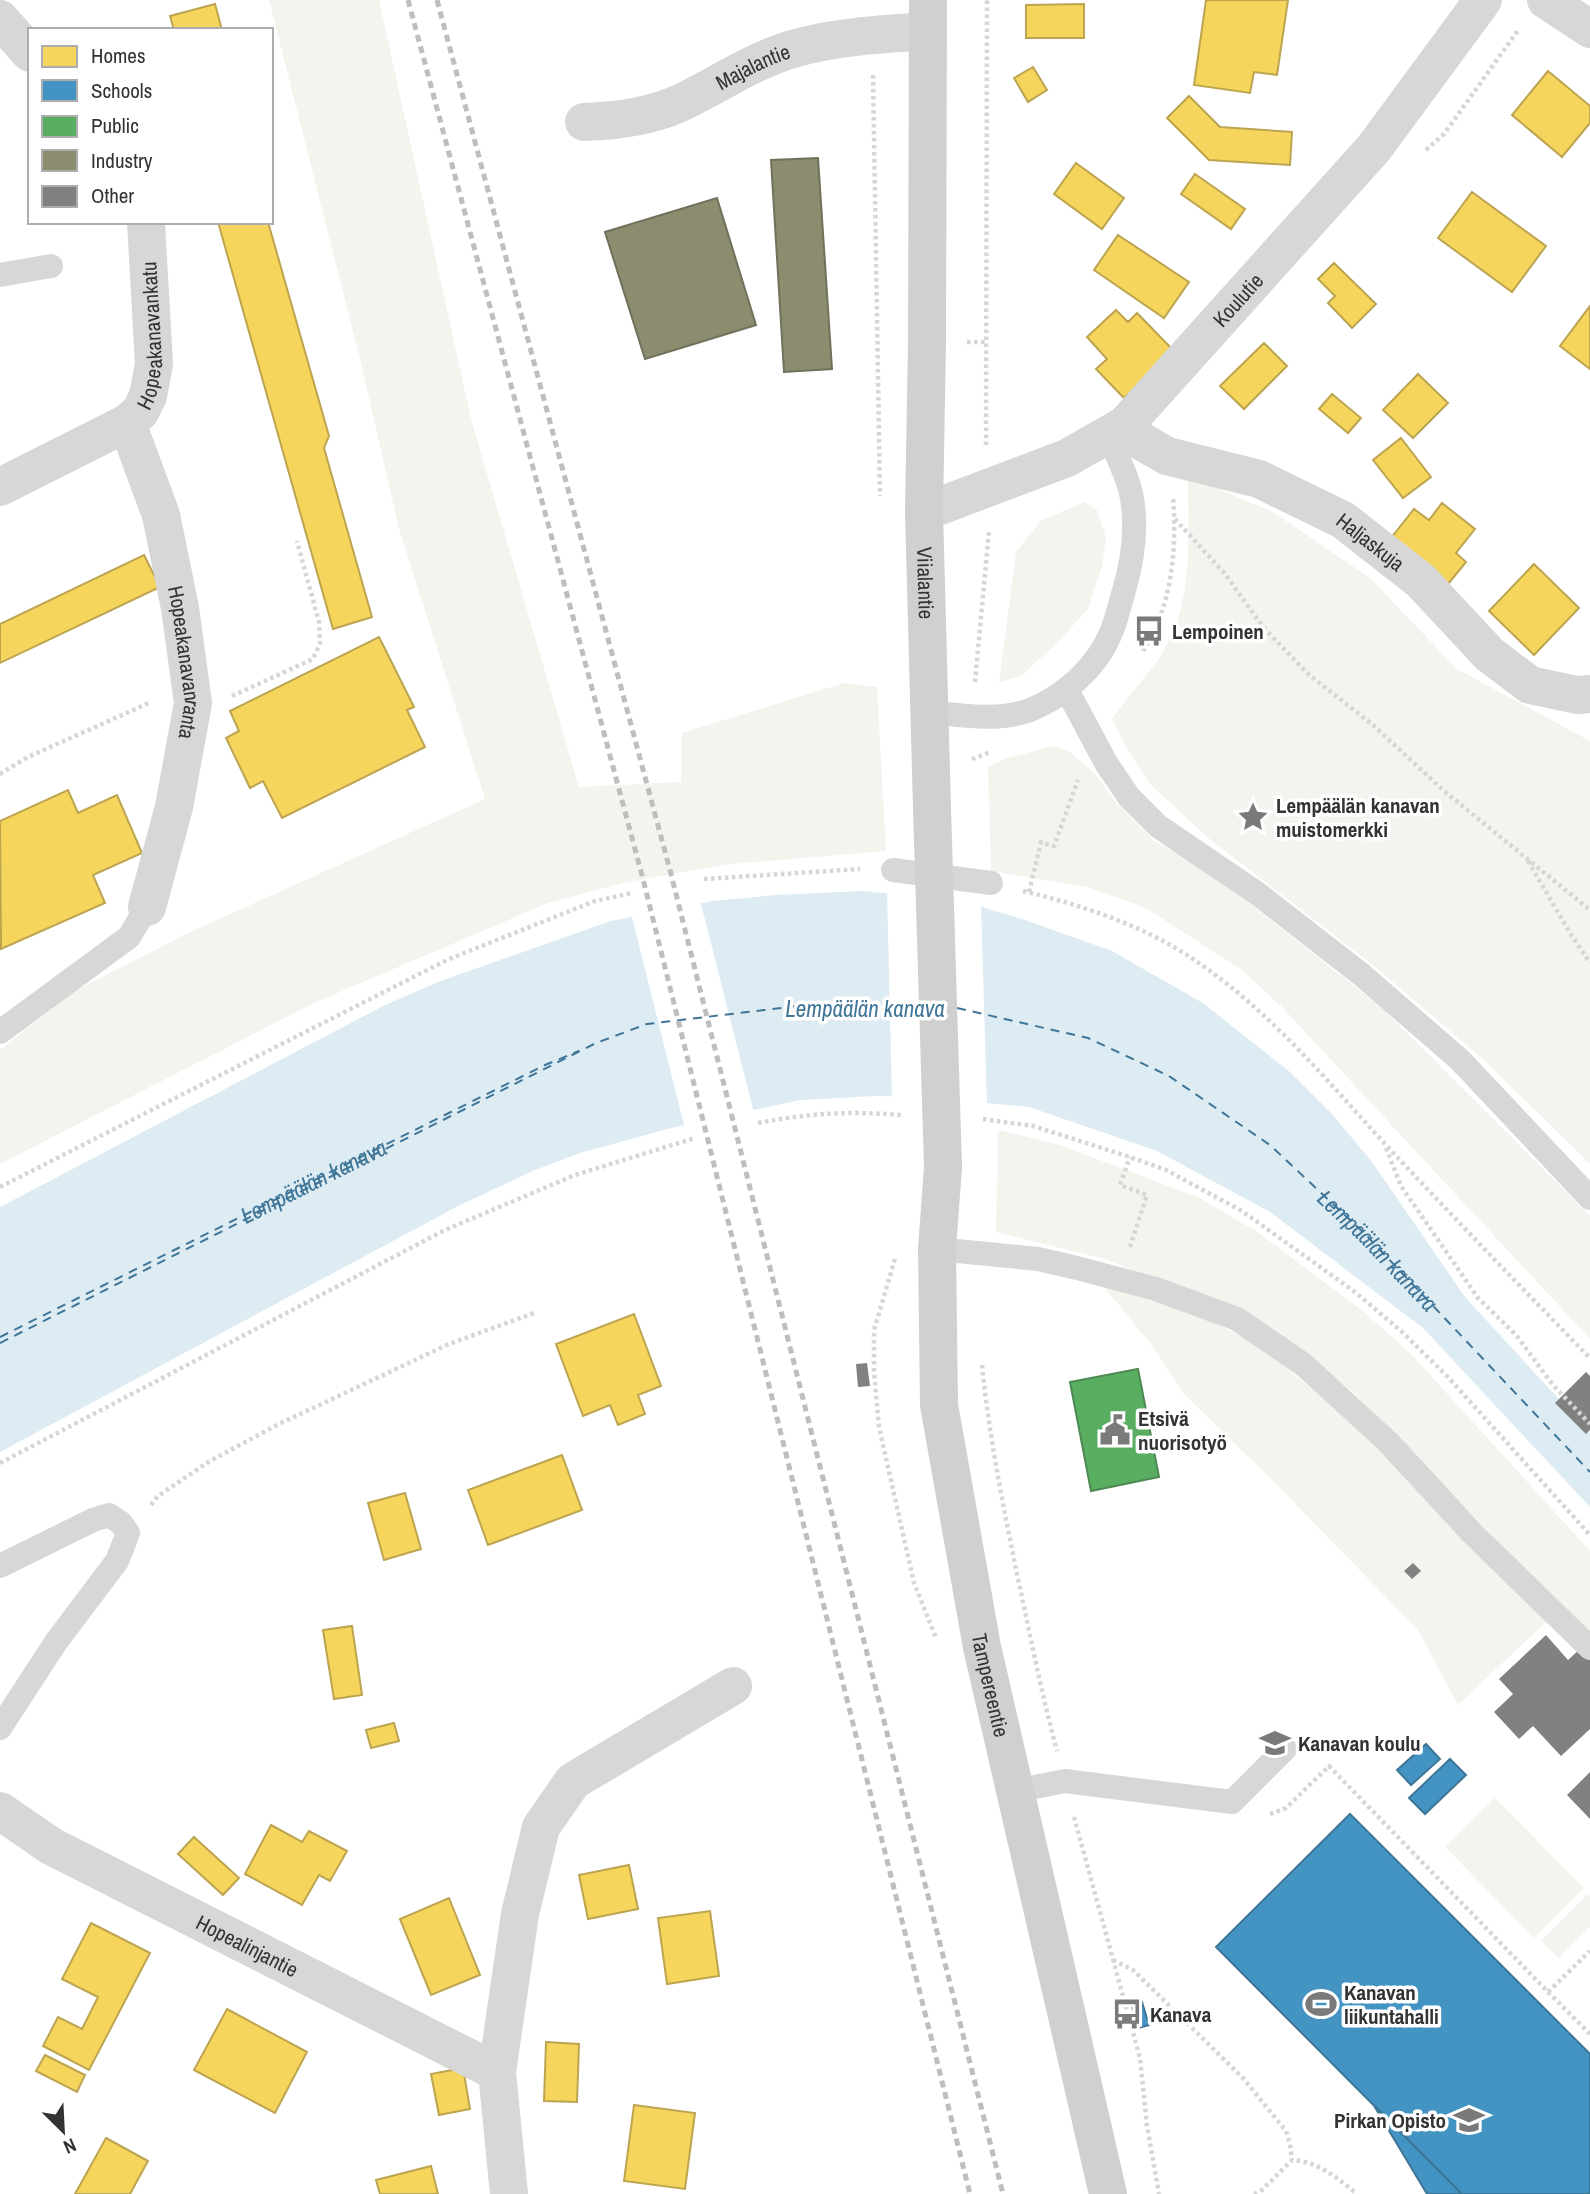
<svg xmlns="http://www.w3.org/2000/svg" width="1590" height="2194" font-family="'Archivo Narrow',sans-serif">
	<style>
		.green { fill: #f1f5ed }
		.water { fill: #ddebf3 }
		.pier { fill: #fff }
		.homes { fill: #f6d55c; stroke: #bca450; stroke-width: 2 }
		.schools { fill: #4393c3; stroke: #3e7698; stroke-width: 2 }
		.public { fill: #5aae61; stroke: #4e8953; stroke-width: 2 }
		.industry { fill: #8c8c6e; stroke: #71715c; stroke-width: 2 }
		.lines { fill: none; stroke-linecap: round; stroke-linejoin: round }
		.ferry { stroke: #3f7597; stroke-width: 2; stroke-dasharray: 9 7; stroke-linecap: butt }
		.building { fill: #818181 }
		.path { stroke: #d6d6d6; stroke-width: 4.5; stroke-dasharray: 3.5 3.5; stroke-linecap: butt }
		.service { stroke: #d7d7d7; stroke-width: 24 }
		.minor { stroke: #d7d7d7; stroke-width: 38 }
		.secondary { stroke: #d0d0d0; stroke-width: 38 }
		.rail { stroke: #bebebe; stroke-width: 5; stroke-dasharray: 7 5; stroke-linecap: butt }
		.secondary-bridge { stroke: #d0d0d0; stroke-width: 38 }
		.labels { text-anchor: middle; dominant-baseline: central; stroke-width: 7; stroke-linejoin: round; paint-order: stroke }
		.street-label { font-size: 21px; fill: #333; stroke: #fff }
		.poi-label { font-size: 21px; font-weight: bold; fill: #333; stroke: #fff; text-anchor: start }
		.water-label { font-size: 23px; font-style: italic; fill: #3f7597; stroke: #fff }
	</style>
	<rect width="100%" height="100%" fill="#fff"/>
	<path class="green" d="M269 0H379L471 419 579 787 681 782 682 733 844 683 877 687 886 851 732 864 693 870 623 883 548 903 314 1003 0 1164V1050L73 992 188 933 485 799 399 529 360 359Z
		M1188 476 1273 512 1370 578 1457 669 1590 741V1164L1485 1061 1374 966 1207 837 1150 784 1126 747 1112 719C1128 697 1146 677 1161 655 1195 602 1188 536 1188 476Z
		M1084 502 1097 510 1106 538 1102 566 1088 609 1055 645 1022 675 999 683 1016 552 1041 521Z
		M1053 746 1070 752 1096 775 1114 800 1154 841 1184 856 1254 907 1382 1008 1590 1216V1339L1282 1007 1242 970 1144 907 1087 887 991 871 988 767 1007 758Z
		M998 1130 1060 1145 1200 1198 1259 1233 1363 1311 1411 1354 1590 1551V1636L1352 1391 1265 1325 1105 1259 996 1232Z
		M1104 1287 1186 1309 1257 1344 1345 1416 1548 1620 1458 1705 1418 1630 1277 1485 1183 1393 1154 1348Z
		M1495 1798 1584 1888 1534 1938 1445 1847Z
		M1588 1894 1590 1896V1927L1559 1958 1541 1941Z"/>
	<path class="water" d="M862 891 958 900 1022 919 1112 951 1203 1003 1290 1072 1333 1115 1372 1162 1465 1297 1590 1433V1507L1423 1328 1270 1212 1157 1151 1029 1107 923 1097 874 1096 800 1100 671 1128 580 1153 535 1170 460 1205 0 1452V1207L383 1006 438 982 611 921 712 901 776 895Z"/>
	<path class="pier" d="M887 890 958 896 981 903 987 1106 892 1100Z
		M700 900 754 1113 685 1129 631 913Z"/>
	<path class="homes" d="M1206 0H1288L1277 75 1254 72 1250 93 1194 85Z
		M215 4 222 30H174L170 16Z
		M1084 4V38H1026V5Z
		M1033 67 1047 90 1028 102 1014 78Z
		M1548 71 1590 106V123L1562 157 1512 115Z
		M1189 96 1220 127 1292 132 1290 165 1209 160 1167 118Z
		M1076 163 1124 198 1102 229 1054 194Z
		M1195 174 1245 209 1231 229 1181 194Z
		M1472 192 1546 246 1512 292 1438 238Z
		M218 222H268L329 436 324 448 372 617 333 629Z
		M1118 235 1189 282 1164 318 1094 270Z
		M1334 263 1376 304 1352 328 1328 303 1335 296 1318 279Z
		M1590 306V369L1560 346Z
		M1116 310 1128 322 1137 313 1174 351 1124 398 1096 369 1107 359 1087 337Z
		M1264 343 1287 366 1244 409 1220 386Z
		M1418 374 1448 403 1413 438 1383 410Z
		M1332 394 1361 418 1348 433 1319 409Z
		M1401 438 1431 477 1403 498 1373 460Z
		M1442 503 1475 529 1456 553 1466 562 1448 584 1391 538 1414 509 1429 520Z
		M144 555 160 587 0 663V624Z
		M1534 564 1579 608 1534 655 1489 611Z
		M379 637 414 707 407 710 425 747 282 818 263 781 250 788 226 738 239 731 230 711Z
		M68 790 78 813 117 795 142 853 93 875 105 903 1 949 0 821Z
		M634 1314 661 1386 638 1395 645 1414 618 1425 610 1405 583 1416 556 1344Z
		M562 1455 582 1510 488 1545 468 1490Z
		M405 1493 421 1549 384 1560 368 1503Z
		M352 1626 362 1695 334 1699 323 1630Z
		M394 1723 399 1741 371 1748 366 1730Z
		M271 1825 302 1842 309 1831 347 1851 330 1881 319 1875 302 1905 245 1874Z
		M194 1837 239 1878 223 1895 178 1854Z
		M629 1865 638 1909 588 1919 579 1875Z
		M449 1898 480 1975 431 1995 400 1919Z
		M710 1911 719 1976 667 1984 658 1918Z
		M91 1923 150 1953 89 2070 43 2046 58 2017 82 2029 98 1997 62 1979Z
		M227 2009 307 2052 275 2113 194 2070Z
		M546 2042 579 2044 577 2102 544 2101Z
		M45 2055 85 2075 77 2092 36 2071Z
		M463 2068 470 2109 439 2115 431 2074Z
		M634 2105 695 2113 685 2189 624 2181Z
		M106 2138 148 2161 130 2194H75Z
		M431 2166 438 2194H380L376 2180Z"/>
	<path class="schools" d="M1426 1744 1440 1759 1411 1785 1397 1770Z
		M1450 1759 1466 1775 1425 1814 1409 1798Z
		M1350 1814 1590 2054V2194H1462L1216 1947Z
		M1142 2002 1149 2025 1138 2028 1132 2006Z
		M1373 2104 1462 2194H1427Z"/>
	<path class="public" d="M1138 1369 1159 1477 1091 1491 1070 1382Z"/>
	<path class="industry" d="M818 158 832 369 784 372 771 160Z
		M717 198 756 325 645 359 605 232Z"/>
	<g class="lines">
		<g class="ferry">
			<path id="s1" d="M957 1008 1088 1038 1169 1076 1270 1145 1366 1235 1590 1472"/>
			<path id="s2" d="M0 1337 545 1065 579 1051"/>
			<path d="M0 1343 596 1043 647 1024 815 1004 920 1007"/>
		</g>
	</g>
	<path class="building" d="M867 1363 870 1386 858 1387 856 1364Z
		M1586 1372 1590 1376V1430L1586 1434 1555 1403Z
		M1413 1563 1421 1571 1412 1579 1404 1571Z
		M1546 1635 1568 1660 1581 1648 1590 1658V1729L1561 1756 1533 1726 1519 1739 1494 1712 1513 1694 1499 1679Z
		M1590 1772V1819L1567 1795Z"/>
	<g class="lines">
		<path class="path" d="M873 75 880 496
			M1426 150 1444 134 1519 29
			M967 342H987
			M986 445 987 0
			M1175 519 1225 574 1263 627 1308 674 1373 725 1444 791 1590 910
			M1143 651C1172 607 1177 549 1173 497
			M975 682 989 531
			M232 696 313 659 320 643 319 622 297 541
			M972 759 991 752
			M0 774 28 757 151 702
			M1528 861 1570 933 1590 963
			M704 879 860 869
			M1023 891C1078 904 1142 925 1190 957 1266 1007 1324 1077 1385 1144 1452 1216 1521 1287 1590 1358
			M1029 892 1041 842 1054 846 1078 780
			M983 1119 1033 1126 1130 1157 1166 1170 1242 1211 1355 1292 1401 1331 1446 1375 1590 1535
			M758 1123C810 1113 848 1111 901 1115
			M1386 1148 1401 1186 1478 1298 1516 1335 1553 1385 1590 1424
			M0 1187 449 959 595 901 632 893
			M1130 1247 1147 1195 1120 1185 1130 1157
			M895 1259 874 1330V1372L879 1427 914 1583 936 1638
			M982 1365C989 1436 1003 1505 1017 1574 1030 1634 1041 1692 1057 1751
			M0 1463 445 1230 575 1175 695 1138
			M151 1505 158 1496 210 1461 279 1424 449 1344 537 1312
			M1270 1814 1286 1808 1329 1766 1548 1992 1590 1951
			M1074 1817 1140 2058 1147 2126 1159 2194
			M1113 1960 1133 1970 1243 2078 1286 2131 1290 2144 1292 2160
			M1548 1992 1590 2034
			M1254 2194 1262 2190 1292 2160C1319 2162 1336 2177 1357 2194"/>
		<path class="service" d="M0 275 51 266
			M1067 690 1106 763 1129 797 1158 826 1258 894 1362 975 1460 1060 1590 1198
			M929 712C961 715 999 722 1030 710 1063 697 1096 668 1110 635 1116 622 1119 607 1123 594 1133 561 1138 527 1131 493 1126 472 1116 453 1107 434
			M893 870 991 883
			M0 1032 129 937 147 907
			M937 1249 1038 1259 1077 1268 1156 1289 1237 1319 1304 1365 1388 1442 1472 1533 1590 1648
			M0 1566 93 1520 109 1515 121 1523 128 1533 117 1561 56 1642 0 1728
			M1015 1791 1065 1781 1232 1802 1285 1749"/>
		<g class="minor">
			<path d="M1546 0 1590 29"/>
			<path d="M0 19 30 53"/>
			<path id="s3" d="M584 122C617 121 648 117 678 104 719 85 756 58 800 47 841 36 886 34 928 31"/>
			<path id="s4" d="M127 423 161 515 180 608 193 703 174 807 147 907"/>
			<path id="s5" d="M1125 425 1141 441 1167 456 1259 479 1343 520 1421 581 1489 654 1530 685 1577 695 1590 694"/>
			<path id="s6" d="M0 487 127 423 140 412 148 396 154 364 146 222"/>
			<path id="s7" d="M924 512 1067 458 1125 425 1374 148 1483 0"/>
			<path id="s8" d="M0 1811 51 1846 497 2072 509 2194"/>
			<path d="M497 2072 520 1914 541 1827 573 1781 733 1686"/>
		</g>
		<g class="secondary">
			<path id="s9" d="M928 0 927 342 924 512 932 808"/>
			<path id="s10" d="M943 1167 937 1249 939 1405 982 1647 1108 2194"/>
		</g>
		<path class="rail" d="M408 0 643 879 970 2194
			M437 0 671 874 1003 2194"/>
		<path class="secondary-bridge" d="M932 808 943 1167"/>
	</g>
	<defs>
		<g id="bus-bare" transform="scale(2.415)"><path d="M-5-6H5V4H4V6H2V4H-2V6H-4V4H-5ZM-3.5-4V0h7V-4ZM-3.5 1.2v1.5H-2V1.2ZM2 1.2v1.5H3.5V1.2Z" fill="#7a7a7a" stroke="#fff" stroke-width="2.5" paint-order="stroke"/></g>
		<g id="sight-bare" transform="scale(2.415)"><path d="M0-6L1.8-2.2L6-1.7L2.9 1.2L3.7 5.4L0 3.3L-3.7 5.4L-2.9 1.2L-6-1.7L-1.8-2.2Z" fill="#7a7a7a" stroke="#fff" stroke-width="2.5" paint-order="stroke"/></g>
		<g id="civic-bare" transform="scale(2.415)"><path d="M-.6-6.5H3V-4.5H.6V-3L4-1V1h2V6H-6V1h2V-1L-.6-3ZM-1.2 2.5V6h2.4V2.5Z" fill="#7a7a7a" stroke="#fff" stroke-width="2.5" paint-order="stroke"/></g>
		<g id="school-bare" transform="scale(2.415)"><path d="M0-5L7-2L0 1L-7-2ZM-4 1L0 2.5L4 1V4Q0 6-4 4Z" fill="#7a7a7a" stroke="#fff" stroke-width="2.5" paint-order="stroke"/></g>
		<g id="stadium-bare" transform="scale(2.415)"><path d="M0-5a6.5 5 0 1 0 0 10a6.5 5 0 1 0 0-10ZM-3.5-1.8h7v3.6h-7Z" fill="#7a7a7a" stroke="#fff" stroke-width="2.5" paint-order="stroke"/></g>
	</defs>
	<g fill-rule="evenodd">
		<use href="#bus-bare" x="1149" y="631"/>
		<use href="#sight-bare" x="1253" y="817"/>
		<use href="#civic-bare" x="1115" y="1430"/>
		<use href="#school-bare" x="1275" y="1743"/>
		<use href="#stadium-bare" x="1321" y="2004"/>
		<use href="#bus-bare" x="1127" y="2014"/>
		<use href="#school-bare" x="1469" y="2120"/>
	</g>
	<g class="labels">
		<g class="street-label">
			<text stroke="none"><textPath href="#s3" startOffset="180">Majalantie</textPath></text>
			<text stroke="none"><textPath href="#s7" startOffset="388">Koulutie</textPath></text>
			<text stroke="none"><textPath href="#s6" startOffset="238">Hopeakanavankatu</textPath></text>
			<text stroke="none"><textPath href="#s5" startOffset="276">Haljaskuja</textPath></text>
			<text stroke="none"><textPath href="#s9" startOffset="583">Viialantie</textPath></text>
			<text stroke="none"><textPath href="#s4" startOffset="248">Hopeakanavanranta</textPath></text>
			<text stroke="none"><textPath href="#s10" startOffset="523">Tampereentie</textPath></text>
			<text stroke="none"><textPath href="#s8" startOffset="282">Hopealinjantie</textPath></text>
		</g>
		<g class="poi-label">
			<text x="1172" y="631">Lempoinen</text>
			<text x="1276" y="805">Lempäälän kanavan<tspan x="1276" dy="24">muistomerkki</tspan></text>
			<text x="1138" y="1418">Etsivä<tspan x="1138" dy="24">nuorisotyö</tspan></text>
			<text x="1298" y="1743">Kanavan koulu</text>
			<text x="1344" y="1992">Kanavan<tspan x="1344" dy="24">liikuntahalli</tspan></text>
			<text x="1150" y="2014">Kanava</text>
			<text x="1446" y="2120" text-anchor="end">Pirkan Opisto</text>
		</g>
		<g class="water-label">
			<text x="865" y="1008">Lempäälän kanava</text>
			<text stroke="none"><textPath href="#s2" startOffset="350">Lempäälän kanava</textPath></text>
			<text stroke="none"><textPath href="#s1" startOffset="497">Lempäälän kanava</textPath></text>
		</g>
	</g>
	<rect x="28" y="28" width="245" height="196" fill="#ffffff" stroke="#adadad" stroke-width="2"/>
	<rect x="42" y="46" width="35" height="21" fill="#f6d55c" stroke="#adadad" stroke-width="2"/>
	<text x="91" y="63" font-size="21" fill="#333333">Homes</text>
	<rect x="42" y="80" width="35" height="21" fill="#4393c3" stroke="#adadad" stroke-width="2"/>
	<text x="91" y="98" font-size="21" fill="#333333">Schools</text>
	<rect x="42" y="116" width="35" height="21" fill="#5aae61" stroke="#adadad" stroke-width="2"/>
	<text x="91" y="133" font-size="21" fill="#333333">Public</text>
	<rect x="42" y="150" width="35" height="21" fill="#8c8c6e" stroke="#adadad" stroke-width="2"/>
	<text x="91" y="168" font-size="21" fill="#333333">Industry</text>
	<rect x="42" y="186" width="35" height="21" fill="#818181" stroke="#adadad" stroke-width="2"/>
	<text x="91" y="203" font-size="21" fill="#333333">Other</text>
	<g transform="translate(63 2131) rotate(156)" stroke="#ffffff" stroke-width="5" paint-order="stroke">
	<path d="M0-5L12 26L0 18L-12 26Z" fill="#333333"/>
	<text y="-10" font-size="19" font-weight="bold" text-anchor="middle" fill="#333333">N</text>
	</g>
</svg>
